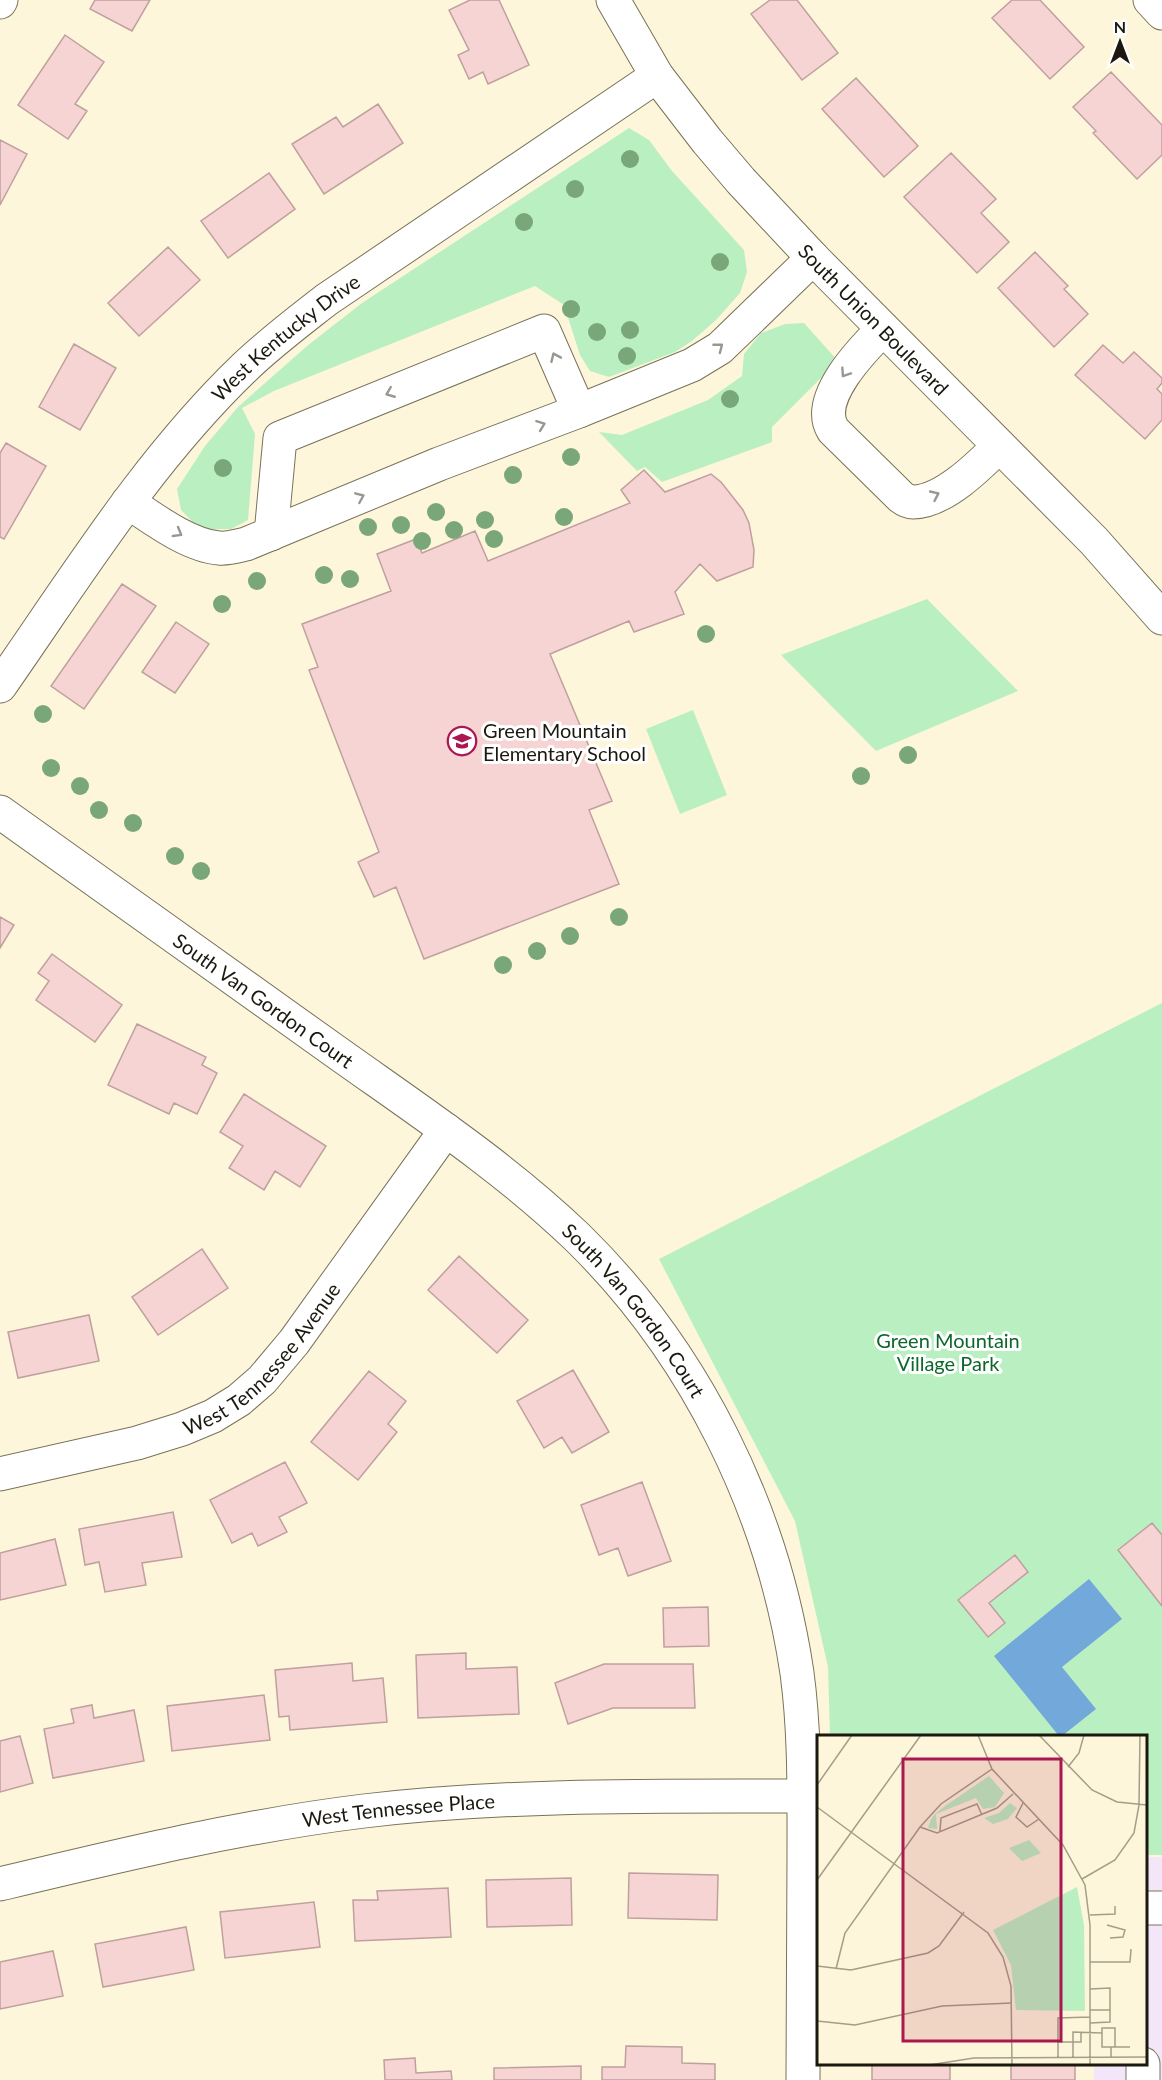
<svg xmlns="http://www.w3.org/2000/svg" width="1162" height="2080" font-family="Lato,sans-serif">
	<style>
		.commercial { fill: #f4e6f9 }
		.green { fill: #baf0c1 }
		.water { fill: #73a8db }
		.building { fill: #f6d4d3; stroke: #bfa09f; stroke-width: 1.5 }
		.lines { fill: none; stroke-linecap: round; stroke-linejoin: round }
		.minor-casing { stroke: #78725a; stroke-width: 35 }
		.major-casing { stroke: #78725a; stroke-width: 35 }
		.minor { stroke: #fff; stroke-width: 33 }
		.major { stroke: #fff; stroke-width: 33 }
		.tree { fill: #79a779 }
		.oneway { stroke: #989893 }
		.labels { text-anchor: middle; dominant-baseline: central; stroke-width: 6; stroke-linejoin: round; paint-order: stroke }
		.street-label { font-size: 20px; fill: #1b190f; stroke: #fff }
		.poi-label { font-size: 20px; fill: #1b190f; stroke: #fff; text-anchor: start }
		.park-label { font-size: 20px; fill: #0d672a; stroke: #fff }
		.inset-road { fill: none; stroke: #a39e89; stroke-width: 1.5 }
		.view { fill: #a91852; fill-opacity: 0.15; stroke: #a91852; stroke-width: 3 }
		.inset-edge { fill: none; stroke: #1b190f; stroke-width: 3 }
	</style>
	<rect width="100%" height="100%" fill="#fdf6da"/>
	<path class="commercial" d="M1146 1857H1162V2080H1094V2064H1146Z"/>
	<path class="green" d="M629 128 649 140 672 171 744 250 747 272 740 293 716 320 692 341 675 352 609 377 590 371 580 355 564 305 535 286 274 391 242 408 255 434 248 520 231 529H209L193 522 181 510 177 489 205 446 238 407 307 346 362 303Z
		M804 323 838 361 772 427V442L662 482 645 467 637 471 599 432 622 435 708 400 742 376 744 354 761 333 785 324Z
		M927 599 1018 691 876 751 781 655Z
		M693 710 727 795 680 814 646 729Z
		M1162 1003V1855H1146V1736H830L828 1667 795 1521 659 1259Z"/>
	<path class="water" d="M1089 1579 1122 1619 1062 1667 1096 1709 1062 1736H1059L994 1656Z"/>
	<path class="building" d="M95 0H150L132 31 90 9Z
		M470 0H499L529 65 488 84 483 72 469 79 458 55 469 50 449 10Z
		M770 0H797L838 53 802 80 751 14Z
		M1012 0H1040L1084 47 1050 79 992 18Z
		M65 35 104 62 75 104 87 111 68 139 18 105Z
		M1111 72 1162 125V155L1137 179 1093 133 1096 131 1073 107Z
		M856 78 918 146 884 177 822 109Z
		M378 104 403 143 324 194 292 144 336 117 343 127Z
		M0 140 27 154 0 205Z
		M951 153 996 199 981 213 1009 242 977 273 904 197Z
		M269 173 295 209 228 258 201 221Z
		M168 247 200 280 139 336 108 303Z
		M1035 252 1068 286 1064 289 1088 314 1054 347 998 288Z
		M74 344 116 368 80 430 39 407Z
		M1103 345 1123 363 1134 352 1162 378V383L1157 389 1162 394V420L1145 439 1075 375Z
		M6 443 46 466 4 539 0 537V453Z
		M644 470 665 492 711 474 721 482 743 510 749 523 754 550 753 567 717 581 700 564 675 592 684 614 634 632 629 621 550 654 612 801 589 810 619 884 424 959 396 887 374 897 358 862 379 852 309 670 318 667 302 624 391 591 377 554 416 539 422 553 475 531 488 561 630 503 621 490Z
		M122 584 156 606 84 709 51 686Z
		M176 622 209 644 175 693 142 672Z
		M0 917 14 925 0 948Z
		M52 954 122 1005 95 1042 36 1000 49 981 38 973Z
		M137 1024 206 1057 202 1065 217 1073 197 1114 174 1103 169 1114 108 1085Z
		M244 1094 326 1146 300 1187 275 1171 264 1190 229 1168 243 1146 220 1132Z
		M202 1249 228 1288 158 1335 132 1297Z
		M459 1256 528 1320 497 1353 428 1290Z
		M89 1315 99 1361 18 1378 8 1332Z
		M573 1370 609 1432 572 1453 562 1437 544 1448 517 1401Z
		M369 1371 406 1401 388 1424 397 1432 358 1480 311 1442Z
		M285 1462 307 1503 279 1517 287 1532 258 1546 252 1533 232 1543 210 1500Z
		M642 1482 671 1561 628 1576 618 1548 599 1555 581 1505Z
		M173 1512 182 1557 142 1563 146 1585 105 1592 99 1562 85 1565 79 1529Z
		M1152 1523 1162 1535V1606L1118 1550Z
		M55 1539 66 1585 0 1600V1553Z
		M1015 1555 1028 1572 989 1603 1005 1623 988 1637 958 1600Z
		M708 1607 709 1646 664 1647 663 1608Z
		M466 1653V1669L517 1667 519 1714 418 1718 416 1655Z
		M352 1663 353 1681 383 1678 387 1722 290 1730 289 1716 279 1717 275 1670Z
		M604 1664H693L695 1708H613L568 1724 555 1683Z
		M264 1695 270 1740 172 1751 167 1706Z
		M92 1705 94 1718 134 1710 144 1761 53 1778 44 1729 74 1723 71 1709Z
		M20 1736 33 1783 0 1792V1741Z
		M629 1873 718 1875 717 1920 628 1918Z
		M571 1878 572 1925 487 1927 486 1880Z
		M448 1888 451 1937 355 1941 353 1900H378L377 1891Z
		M314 1902 320 1947 225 1958 220 1912Z
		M186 1927 194 1970 103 1987 95 1944Z
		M53 1951 63 1996 0 2009V1962Z
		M626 2046 682 2047V2063L715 2064V2080H602V2067H625Z
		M415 2058 416 2073 451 2071 452 2080H385L384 2060Z
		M872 2064H950V2080H872Z
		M1011 2064H1075V2080H1011Z
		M581 2066V2080H494V2068Z"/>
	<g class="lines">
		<g class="minor-casing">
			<g id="minor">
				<path d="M1150 0 1162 13"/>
				<path d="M0 2 1 0"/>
				<path d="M883 329C862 350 814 399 833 430L901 497C905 500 909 502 913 502 943 502 979 466 999 446"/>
				<path d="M128 502C152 518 189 546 219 548 228 549 237 546 246 544L439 464 579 411 692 365 720 348 813 258"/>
				<path d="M271 534 280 438 544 331 579 411"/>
				<path id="s1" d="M0 686C76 577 148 460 245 367 270 343 298 322 326 300L657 76"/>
				<path id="s2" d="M0 812C108 889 217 967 325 1044 410 1105 501 1164 577 1237 695 1352 773 1510 797 1673 805 1732 804 1793 804 1852 803 1928 803 2004 803 2080"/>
				<path id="s3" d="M0 1474 137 1443 182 1429 213 1416 239 1400 262 1380 294 1342 446 1130"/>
				<path id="s4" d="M0 1884C121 1855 241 1826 364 1811 510 1794 657 1796 804 1796"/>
				<path d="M1146 1908H1162"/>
				<path d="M1143 2064V2080"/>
			</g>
		</g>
		<g class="major-casing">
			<g id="major">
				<path id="s5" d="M613 0 657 76 707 141 741 181 813 258 1094 541 1162 618"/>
			</g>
		</g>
		<use href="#minor" class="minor"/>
		<use href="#major" class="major"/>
	</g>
	<g class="tree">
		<circle cx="630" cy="159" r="9"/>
		<circle cx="575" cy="189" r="9"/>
		<circle cx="524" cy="222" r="9"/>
		<circle cx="720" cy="262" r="9"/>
		<circle cx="571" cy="309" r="9"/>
		<circle cx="630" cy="330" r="9"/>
		<circle cx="597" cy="332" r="9"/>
		<circle cx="627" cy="356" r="9"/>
		<circle cx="730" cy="399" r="9"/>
		<circle cx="571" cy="457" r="9"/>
		<circle cx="223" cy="468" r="9"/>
		<circle cx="513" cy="475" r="9"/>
		<circle cx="436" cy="512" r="9"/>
		<circle cx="564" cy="517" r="9"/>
		<circle cx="485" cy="520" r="9"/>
		<circle cx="401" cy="525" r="9"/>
		<circle cx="368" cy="527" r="9"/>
		<circle cx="454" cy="530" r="9"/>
		<circle cx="494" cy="539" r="9"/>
		<circle cx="422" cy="541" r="9"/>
		<circle cx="324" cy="575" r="9"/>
		<circle cx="350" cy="579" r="9"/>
		<circle cx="257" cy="581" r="9"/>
		<circle cx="222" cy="604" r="9"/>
		<circle cx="706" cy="634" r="9"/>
		<circle cx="43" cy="714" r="9"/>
		<circle cx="908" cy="755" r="9"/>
		<circle cx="51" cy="768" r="9"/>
		<circle cx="861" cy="776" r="9"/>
		<circle cx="80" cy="786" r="9"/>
		<circle cx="99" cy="810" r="9"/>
		<circle cx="133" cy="823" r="9"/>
		<circle cx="175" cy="856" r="9"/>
		<circle cx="201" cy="871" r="9"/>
		<circle cx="619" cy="917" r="9"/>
		<circle cx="570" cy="936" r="9"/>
		<circle cx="537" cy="951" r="9"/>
		<circle cx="503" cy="965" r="9"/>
	</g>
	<defs><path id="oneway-chevron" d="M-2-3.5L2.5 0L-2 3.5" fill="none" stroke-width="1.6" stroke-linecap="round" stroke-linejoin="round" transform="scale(1.5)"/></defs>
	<g class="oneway">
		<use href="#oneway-chevron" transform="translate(719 347) rotate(-38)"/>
		<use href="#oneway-chevron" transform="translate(555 357) rotate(-114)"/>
		<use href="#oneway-chevron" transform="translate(845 373) rotate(124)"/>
		<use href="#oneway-chevron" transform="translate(390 393) rotate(158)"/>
		<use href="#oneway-chevron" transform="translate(541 425) rotate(-21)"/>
		<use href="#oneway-chevron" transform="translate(935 495) rotate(-25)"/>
		<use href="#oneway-chevron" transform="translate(360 497) rotate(-23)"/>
		<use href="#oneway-chevron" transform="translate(178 533) rotate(30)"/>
	</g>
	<defs>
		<g id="school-ring" transform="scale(1.5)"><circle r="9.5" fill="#fff" stroke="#a91852" stroke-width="1.5"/><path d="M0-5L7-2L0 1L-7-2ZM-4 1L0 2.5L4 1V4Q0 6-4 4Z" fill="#a91852"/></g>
	</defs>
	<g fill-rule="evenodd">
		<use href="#school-ring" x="462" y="741"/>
	</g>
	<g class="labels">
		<g class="street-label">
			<text stroke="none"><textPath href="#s5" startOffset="414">South Union Boulevard</textPath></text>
			<text stroke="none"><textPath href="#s1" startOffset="453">West Kentucky Drive</textPath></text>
			<text stroke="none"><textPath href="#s2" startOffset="324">South Van Gordon Court</textPath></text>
			<text stroke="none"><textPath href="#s2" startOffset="810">South Van Gordon Court</textPath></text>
			<text stroke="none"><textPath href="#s3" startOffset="296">West Tennessee Avenue</textPath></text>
			<text stroke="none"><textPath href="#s4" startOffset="406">West Tennessee Place</textPath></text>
		</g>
		<g class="poi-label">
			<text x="483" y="730">Green Mountain<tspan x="483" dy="23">Elementary School</tspan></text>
		</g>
		<g class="park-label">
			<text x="948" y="1340">Green Mountain<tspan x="948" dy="23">Village Park</tspan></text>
		</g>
	</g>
	<g transform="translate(817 1735)">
		<rect width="330" height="330" fill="#fdf6da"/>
		<path d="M172 41 187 58 178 72 166 74 159 63 119 79 120 94 111 93 114 84 118 79 128 71ZM193 68 200 73 191 84 176 89 167 83 182 78ZM212 105 224 118 205 126 192 113ZM260 152 267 190 268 276 199 275 194 230 176 195Z" fill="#baf0c1"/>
		<path class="inset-road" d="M161 0 175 34 246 110 268 150 273 190V330M222 0 275 55 300 67 330 70M251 32 262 18 267 0M0 50 35 0M206 68 199 82 210 92 222 84M0 72 171 198 186 222 194 251 195 330M103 92 120 98 180 73 196 59M123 96 124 83 160 69 165 80M265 144 298 125 317 98 322 70 323 0M0 145 104 0M273 180 298 179V171M290 190 308 195 306 202 293 203M273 227H313L314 214M0 231 34 235 111 218 122 211 147 177M19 234 28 198 103 92 124 69 175 34M273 275H293M0 286 38 290 125 271 195 268M273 288 293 287V253L273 254M285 298V312H294M241 307H264V297M241 322V283L273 282M256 322V297L285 298V293H298V312M294 322V312H313M112 330 157 323 330 322"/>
		<path class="view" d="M86 24H244V306H86Z"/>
		<rect width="330" height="330" class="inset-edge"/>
	</g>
	<g transform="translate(1120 42)" stroke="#ffffff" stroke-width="4.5" paint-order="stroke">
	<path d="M0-4.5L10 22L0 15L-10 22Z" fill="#1b190f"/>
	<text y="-9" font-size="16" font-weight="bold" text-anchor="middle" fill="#1b190f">N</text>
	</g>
</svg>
